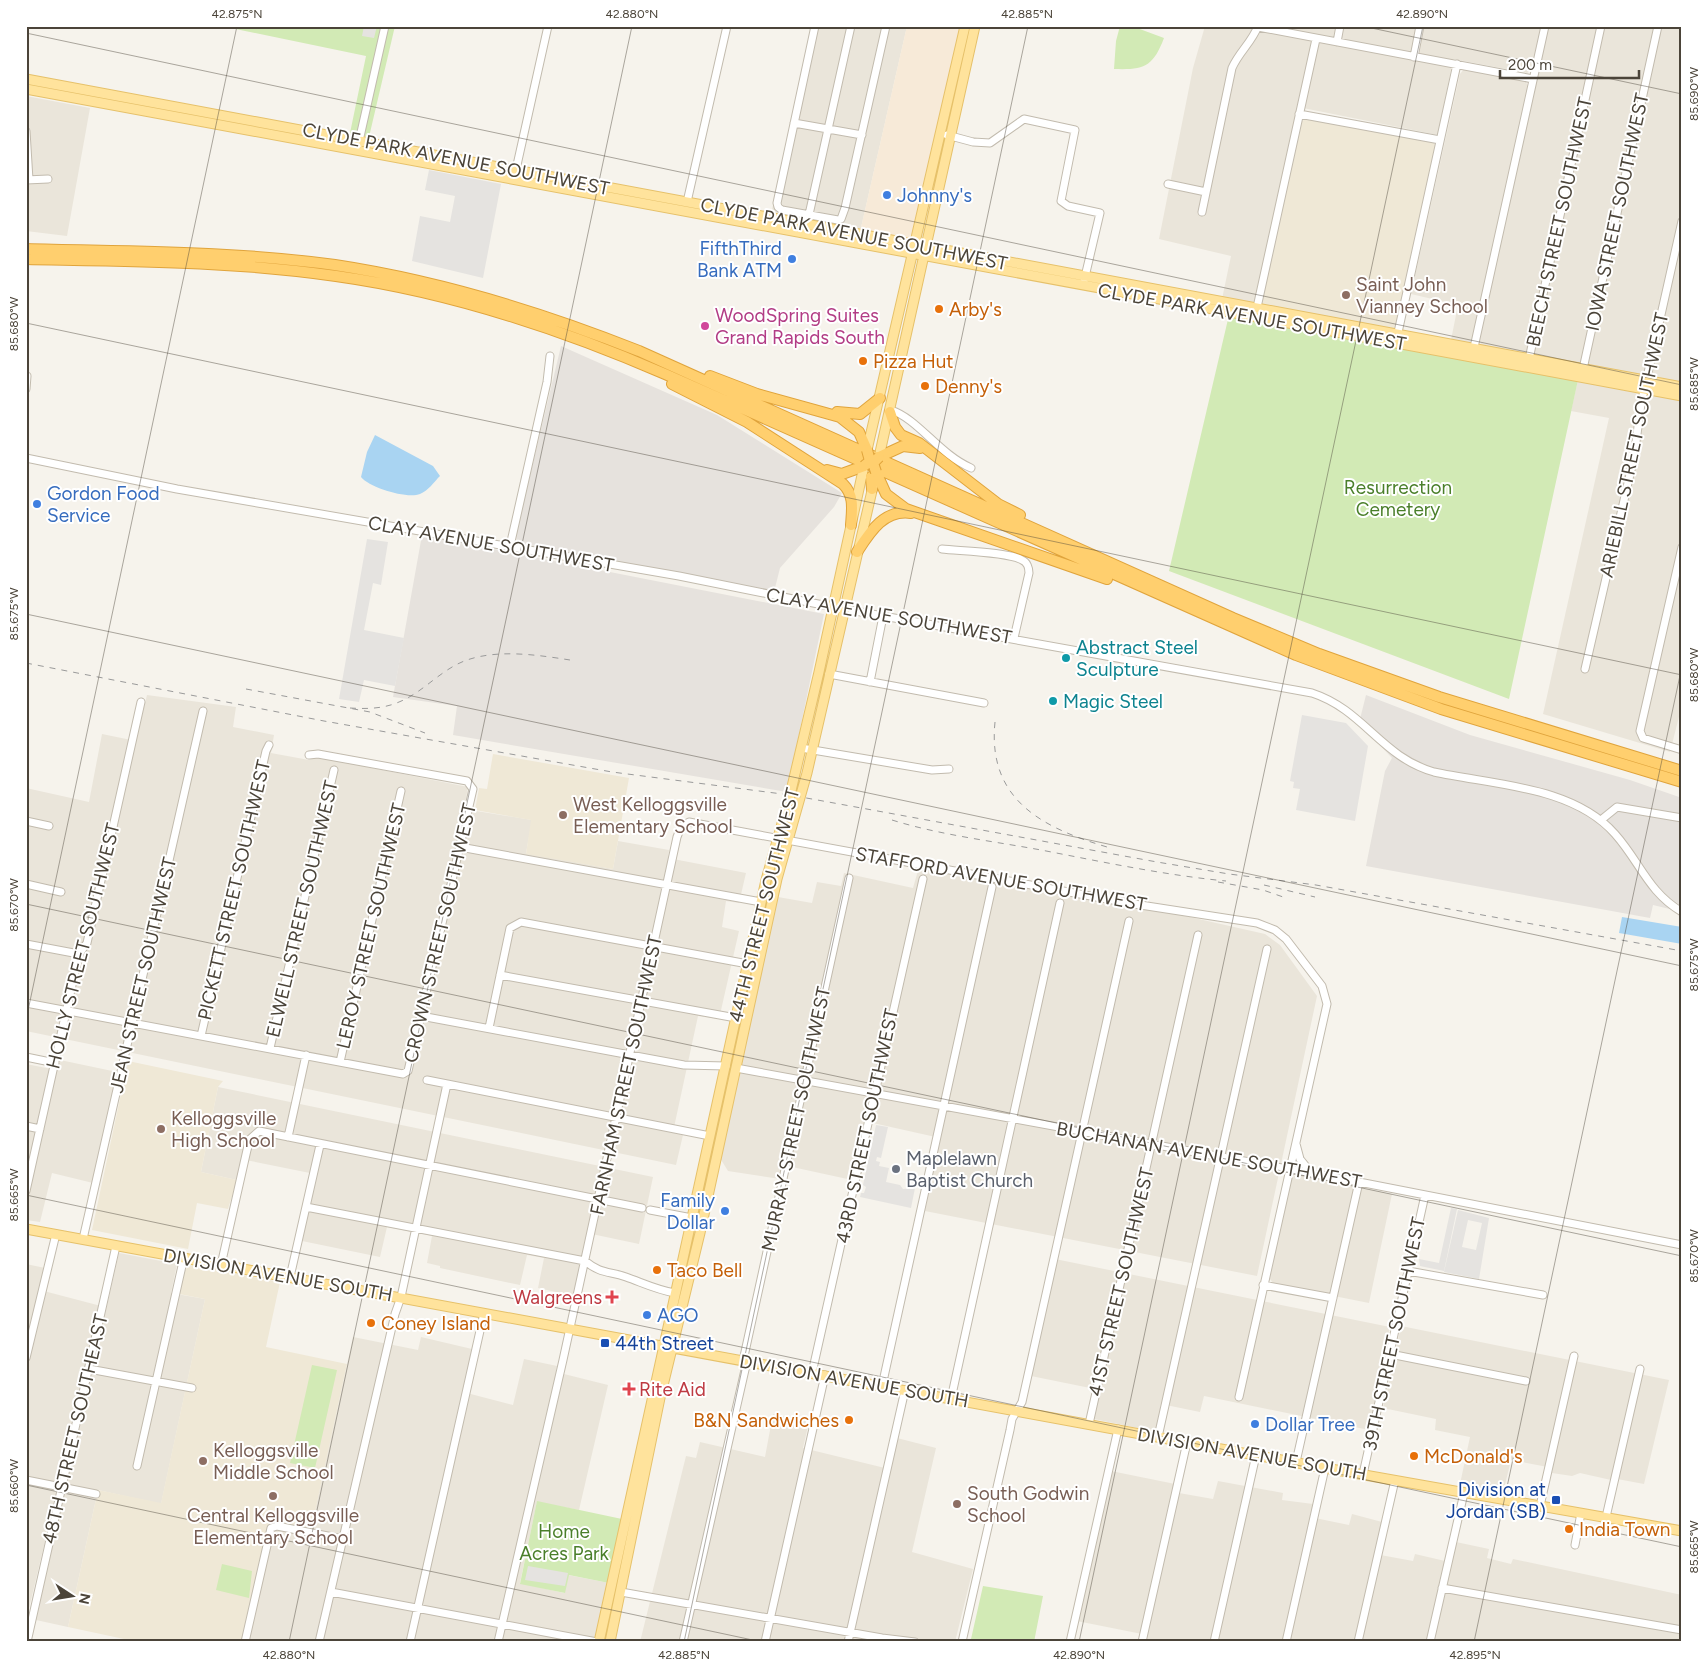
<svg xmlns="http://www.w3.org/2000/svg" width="1708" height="1668" font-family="Figtree,sans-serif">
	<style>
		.residential { fill: #eae5da }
		.commercial { fill: #f7ead8 }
		.industrial { fill: #e6e2dd }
		.education { fill: #efe8d6 }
		.green { fill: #d2eab5 }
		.parking { fill: #e5e3e0; fill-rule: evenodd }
		.water { fill: #a9d4f2 }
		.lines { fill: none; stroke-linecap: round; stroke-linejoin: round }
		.minor-casing { stroke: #c2bbae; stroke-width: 9 }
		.major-casing { stroke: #e6c16a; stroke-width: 11 }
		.highway-casing { stroke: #e0a43c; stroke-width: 12 }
		.minor { stroke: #fff; stroke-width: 7 }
		.major { stroke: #ffe39c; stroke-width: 9 }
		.highway { stroke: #ffcf6e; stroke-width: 10 }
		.rail { stroke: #9a9a9a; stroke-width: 1; stroke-dasharray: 6 6; stroke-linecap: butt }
		.highway-bridge-casing { stroke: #e0a43c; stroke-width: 12; stroke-linecap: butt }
		.highway-bridge { stroke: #ffcf6e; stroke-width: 10 }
		.ticks { fill: none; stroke: #4b4439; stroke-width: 1; stroke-opacity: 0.45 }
		.shop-dot { fill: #3f7fe0; stroke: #fff; stroke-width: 2 }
		.education-dot { fill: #8d6e63; stroke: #fff; stroke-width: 2 }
		.food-dot { fill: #e8710a; stroke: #fff; stroke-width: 2 }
		.hotel-dot { fill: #d1479c; stroke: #fff; stroke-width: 2 }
		.culture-dot { fill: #0f9aa8; stroke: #fff; stroke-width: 2 }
		.worship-dot { fill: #6b7280; stroke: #fff; stroke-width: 2 }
		.health-dot { fill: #e0444e; stroke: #fff; stroke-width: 2 }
		.transit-dot { fill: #1a4fb4; stroke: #fff; stroke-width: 2 }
		.labels { text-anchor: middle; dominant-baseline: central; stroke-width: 4; stroke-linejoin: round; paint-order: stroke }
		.street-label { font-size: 19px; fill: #4b4439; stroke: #fff }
		.shop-label { font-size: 19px; fill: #366cbe; stroke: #fff; text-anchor: start }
		.education-label { font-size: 19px; fill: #785e54; stroke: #fff; text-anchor: start }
		.food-label { font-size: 19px; fill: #c56008; stroke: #fff; text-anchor: start }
		.hotel-label { font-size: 19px; fill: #b23c85; stroke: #fff; text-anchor: start }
		.park-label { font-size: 19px; fill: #4a7f2a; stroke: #fff }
		.culture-label { font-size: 19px; fill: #0d838f; stroke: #fff; text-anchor: start }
		.worship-label { font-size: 19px; fill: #5b616d; stroke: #fff; text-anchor: start }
		.health-label { font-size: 19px; fill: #be3a42; stroke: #fff; text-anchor: end }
		.transit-label { font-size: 19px; fill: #164399; stroke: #fff; text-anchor: start }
		.neatline { fill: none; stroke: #4b4439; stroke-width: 2 }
		.ticks-label { font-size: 12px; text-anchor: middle; fill: #4b4439 }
	</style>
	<rect width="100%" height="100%" fill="#f6f3ec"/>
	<path class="residential" d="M813 26H907L860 232 771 214Z
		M1205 26H1543L1532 70 1527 73 1453 59 1438 135 1298 107 1254 306 1222 299 1231 256 1159 239 1193 68Z
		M1548 26H1682V384L1483 347 1479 341Z
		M1464 69 1525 80 1528 86 1473 337 1470 343 1451 340 1458 305 1411 294 1460 74Z
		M26 96 90 108 67 236 26 231Z
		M1578 380 1682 398V705L1670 752 1543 714 1609 418 1571 411Z
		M147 695 236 707 233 727 274 735 271 753 309 760 317 757 468 787 464 809 532 820 526 853 613 869 618 841 669 850 668 858 746 873 739 903 726 901 722 927 739 931 719 1019 698 1016 673 1132 683 1135 676 1165 26 1031V788L89 802 102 734 136 741Z
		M919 867 1172 913 1265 934 1280 945 1317 996 1257 1276 925 1211 940 1138 864 1121 852 1180 783 1165 780 1179 728 1171 720 1158 778 897 812 903 817 882 841 886 844 873 913 888Z
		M60 1060 117 1072 93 1183 52 1173 40 1222 26 1220V1064L57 1070Z
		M218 1087 653 1177 639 1244 587 1233 574 1296 538 1288 544 1258 527 1255 520 1285 440 1268V1266L427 1263 432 1236 387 1227 380 1257 302 1241 315 1174 241 1159 237 1180 201 1172Z
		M1297 1174 1392 1194 1369 1303 1274 1284 1270 1279 1290 1179Z
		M119 1253 177 1264 171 1293 205 1299 161 1504 98 1490 68 1627 36 1620Z
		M1055 1259 1390 1327 1369 1430 1204 1396 1200 1412 1161 1404 1156 1432 1094 1419 1100 1390 1031 1376Z
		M26 1264 45 1268 40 1290 101 1306 26 1621Z
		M1401 1326 1669 1380 1644 1484 1612 1478 1611 1480 1580 1473 1572 1476 1552 1473 1553 1468 1511 1460 1503 1493 1460 1484 1470 1437 1435 1430 1436 1419 1383 1408Z
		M353 1337 418 1350 421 1337 472 1349 463 1392 513 1405 524 1359 557 1366 556 1372 608 1385 579 1510 537 1502 520 1583 564 1593 568 1575 609 1583 596 1642H243L269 1522 311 1529Z
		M773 1414 809 1422 803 1448 889 1469 897 1438 936 1448 912 1552 973 1569 955 1642H640L686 1456 696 1458 700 1442 765 1457Z
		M1111 1471 1180 1485 1179 1493 1213 1499 1218 1481 1283 1493 1282 1500 1313 1504 1310 1517 1349 1525 1352 1514 1382 1522 1375 1554 1413 1561 1415 1554 1445 1561 1427 1642H1145L1147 1635 1077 1621Z
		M1456 1542 1489 1549 1487 1558 1511 1564 1513 1559 1682 1595V1642H1434Z"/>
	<path class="commercial" d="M907 26H962L914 232 907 239 860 232Z"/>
	<path class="industrial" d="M561 346 717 415 842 493 834 507 780 568 774 592 517 543 516 534Z
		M422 535 824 614 787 792 453 735 457 706 393 697Z
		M1366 695 1470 735 1630 780 1682 798V912L1653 905 1650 918 1366 866 1385 771 1392 758 1359 723Z"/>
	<path class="education" d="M1308 118 1433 142 1436 146 1398 326 1393 330 1263 306 1262 302 1302 121Z
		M493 754 629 778 613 869 526 854 531 820 475 810 479 788 487 789Z
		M128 1061 223 1081 218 1087 201 1172 237 1180 228 1209 197 1203 188 1249 92 1230Z
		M190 1265 280 1282 266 1347 347 1364 311 1530 269 1522 243 1642H138L68 1627 98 1490 161 1503 205 1299 179 1294 184 1271Z"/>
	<path class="green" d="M221 26H395L369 137 350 133 366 56Z
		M1120 26 1137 28 1164 38C1153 67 1144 70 1114 69L1116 41Z
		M1229 315 1578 380 1509 699 1169 571Z
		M312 1365 337 1370 315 1468 290 1463Z
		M537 1501 622 1519 609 1583 569 1575 565 1593 520 1584Z
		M222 1564 252 1571 249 1598 216 1590Z
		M983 1586 1043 1596 1034 1642 971 1639Z"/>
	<path class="parking" d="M364 26H377L374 38 362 36Z
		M429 170 501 184 483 278 412 261 420 216 450 222 455 196 425 190Z
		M367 539 388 542 381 585 373 583 364 630 404 638 395 686 364 680 359 702 339 699Z
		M1302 715 1346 723 1368 746 1355 821 1296 810 1300 789 1293 788 1294 782 1290 781Z
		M876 1125 888 1127 881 1158 877 1157 876 1161 880 1162 879 1166 889 1168 886 1182 900 1185 903 1189 915 1188 911 1208 860 1197 861 1193H864L866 1187 863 1185Z
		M1451 1208 1457 1209 1444 1271 1420 1266 1419 1259 1439 1263Z
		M1458 1210 1489 1218 1479 1279 1444 1272ZM1468 1220 1482 1223 1476 1250 1462 1247Z
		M528 1566 568 1573 565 1586 525 1580Z"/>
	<path class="water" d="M375 435 433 466 440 476C434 482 428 491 420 494 407 499 370 488 361 477L367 452Z
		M1622 917 1682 927V944L1619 933Z"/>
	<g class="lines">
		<g class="minor-casing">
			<path id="minor" d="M815 26 777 203 778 207 782 210 838 220 841 219 845 208 886 26
				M1258 27 1533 79
				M1337 42 1340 26
				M1414 57 1420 26
				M1299 114 1440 140
				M794 123 862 135
				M26 131 29 180
				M947 135 973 142 990 143 1024 119 1075 130 1061 201 1068 206 1100 213 1084 281
				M357 150 385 26
				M515 174 548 26
				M26 180 48 179
				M1168 184 1206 192
				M687 202 727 26
				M1202 212 1232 68C1239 52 1252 42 1258 26
				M808 219 851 26
				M1256 312 1316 39
				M1397 337 1457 64
				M1473 352 1545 26
				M1529 359 1601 26
				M1583 369 1658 26
				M26 389 27 376
				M891 410C918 419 939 454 971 468
				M26 458 177 489 679 576 833 607 1312 693C1364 710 1381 757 1434 772 1494 785 1573 786 1615 834 1640 862 1648 892 1682 912
				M510 546 547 382 550 356
				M1682 547 1640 731 1643 738 1682 750
				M942 549C959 551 1009 552 1022 560 1027 562 1029 568 1029 573L1014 638
				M1585 669 1634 457 1641 404 1682 221
				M829 674 984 703
				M870 682 883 616
				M801 748 932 770 949 769
				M1601 820 1617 807 1682 818
				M26 821 49 826
				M460 847 761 902
				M26 884 61 892
				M26 944 79 954
				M500 975 736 1018
				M26 1003 403 1074 408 1071 473 789 467 781 318 754 309 755
				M421 1016 684 1065 726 1066
				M489 1028 510 928 521 922 748 964
				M201 1036 266 751 269 745
				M270 1048 334 770
				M26 1057 55 1063
				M340 1062 401 791
				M736 1068 1359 1182 1682 1245
				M427 1080 710 1136
				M26 1126 40 1129
				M288 1137 306 1055
				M1296 1144 1300 1159 1312 1174
				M26 1191 79 954 87 943 141 702
				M306 1207 585 1261C601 1274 608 1271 626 1277 643 1283 657 1290 675 1293
				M650 1210 692 1218
				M83 1239 203 711
				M221 1265 247 1150 250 1139 259 1131 642 1208
				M1408 1271 1543 1295
				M290 1277 320 1145
				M1263 1285 1333 1298
				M1390 1354 1526 1381
				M26 1358 56 1234
				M743 1361 849 878
				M89 1369 192 1388
				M812 1373 923 879
				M882 1386 992 887
				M951 1399 1060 903
				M1089 1424 1198 935
				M1158 1437 1267 949
				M1296 1462 1359 1182
				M137 1466 184 1257
				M1363 1474 1425 1195
				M26 1480 96 1494
				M1540 1506 1574 1356
				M1606 1517 1640 1369
				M1575 1545 1581 1513
				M1442 1588 1682 1630
				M331 1592 597 1642
				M621 1592 882 1638 915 1642
				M27 1642 116 1246
				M245 1642 271 1528 277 1526 343 1539
				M319 1642 395 1314 401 1297 447 1084
				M410 1642 484 1313
				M498 1642 563 1360 677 837 681 827 689 822 1134 904 1257 923 1275 930 1286 939 1322 986 1327 1004 1239 1397
				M683 1642 747 1361
				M765 1642 825 1375
				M848 1642 905 1390
				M962 1642 1010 1430 1012 1419 1022 1402 1129 921
				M1070 1642 1118 1429
				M1142 1642 1187 1442
				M1214 1642 1256 1455
				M1286 1642 1325 1468
				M1358 1642 1395 1480
				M1430 1642 1464 1493"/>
		</g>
		<g class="major-casing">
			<path id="major" d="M26 79 1682 387
				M26 89 1682 396
				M867 450 965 26
				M879 457 975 26
				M26 1229 1325 1468 1682 1531
				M599 1642 766 880 790 795 819 672 864 466
				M610 1642 660 1398 700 1233 777 879 807 773 874 482"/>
		</g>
		<g class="highway-casing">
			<path id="highway" d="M26 249C129 252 233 251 335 265 440 281 541 312 639 351L1233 618 1319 654 1439 697 1682 771
				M26 259C129 261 234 261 336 276 451 292 559 328 665 374L1296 655 1441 709 1682 782
				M710 376 757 394 840 417 859 432 867 450
				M672 384 747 422 843 484C855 496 852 510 851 525
				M837 412 860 414 880 398
				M890 412 895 427 901 435 919 443 998 504 1020 515
				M879 457 903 446 920 448
				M827 470 842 474 864 466
				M876 472 886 494 906 509 1107 579
				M871 477 872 489
				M857 552C870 532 884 509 911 513"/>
		</g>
		<use href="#minor" class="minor"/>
		<use href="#major" class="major"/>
		<use href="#highway" class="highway"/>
		<path class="rail" d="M26 663 324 721 612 772 790 795 1157 862 1229 874 1316 885 1682 951
			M246 689 370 712 425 733
			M350 708C366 709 383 709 399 702 424 692 441 669 467 660 499 649 538 655 570 660
			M995 722C987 800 1043 828 1107 847
			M892 820C940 835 992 841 1041 850 1103 862 1164 875 1226 881
			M1218 882 1263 890 1286 898
			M1264 885 1315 897"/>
		<g class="highway-bridge-casing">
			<path id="highway-bridge" d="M864 466 870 461 867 450
				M876 472 873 463 879 457"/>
		</g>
		<use href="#highway-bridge" class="highway-bridge"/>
	</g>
	<path class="ticks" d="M1362 26 1682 94M26 33 1682 385M26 323 1682 675M26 614 1682 966M26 904 1682 1256M26 1020 237 26M26 1195 1682 1547M26 1485 762 1642M289 1642 632 26M684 1642 1028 26M1079 1642 1423 26M1474 1642 1682 666"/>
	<g class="shop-dot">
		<circle cx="887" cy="195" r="5"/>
		<circle cx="792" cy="259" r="5"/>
		<circle cx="37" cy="504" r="5"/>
		<circle cx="725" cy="1211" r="5"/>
		<circle cx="647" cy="1315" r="5"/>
		<circle cx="1255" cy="1424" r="5"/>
	</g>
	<g class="education-dot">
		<circle cx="1346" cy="295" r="5"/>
		<circle cx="563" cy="815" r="5"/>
		<circle cx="161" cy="1129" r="5"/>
		<circle cx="203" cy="1461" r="5"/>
		<circle cx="273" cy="1496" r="5"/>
		<circle cx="957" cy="1504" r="5"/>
	</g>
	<g class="food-dot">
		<circle cx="939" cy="309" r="5"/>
		<circle cx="863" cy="361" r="5"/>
		<circle cx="925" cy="386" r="5"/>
		<circle cx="657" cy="1270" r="5"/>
		<circle cx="371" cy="1323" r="5"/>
		<circle cx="849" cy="1420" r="5"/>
		<circle cx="1414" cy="1456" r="5"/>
		<circle cx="1569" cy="1529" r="5"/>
	</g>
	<circle class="hotel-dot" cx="705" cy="326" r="5"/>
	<g class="culture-dot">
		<circle cx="1066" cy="658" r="5"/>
		<circle cx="1053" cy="701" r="5"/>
	</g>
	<circle class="worship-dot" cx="896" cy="1169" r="5"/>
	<g class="health-dot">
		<path d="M609.5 1289.5h5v5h5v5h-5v5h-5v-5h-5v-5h5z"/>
		<path d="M626.5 1381.5h5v5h5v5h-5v5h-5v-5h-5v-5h5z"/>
	</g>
	<g class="transit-dot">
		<rect x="600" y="1338" width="10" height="10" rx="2.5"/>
		<rect x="1551" y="1495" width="10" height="10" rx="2.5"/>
	</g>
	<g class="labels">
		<g class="street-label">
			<text transform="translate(456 159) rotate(11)">CLYDE PARK AVENUE SOUTHWEST</text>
			<text transform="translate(1617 212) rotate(-78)">IOWA STREET SOUTHWEST</text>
			<text transform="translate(1559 222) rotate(-78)">BEECH STREET SOUTHWEST</text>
			<text transform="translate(854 234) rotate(11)">CLYDE PARK AVENUE SOUTHWEST</text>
			<text transform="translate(1252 317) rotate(10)">CLYDE PARK AVENUE SOUTHWEST</text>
			<text transform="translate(1634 445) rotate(-78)">ARIEBILL STREET SOUTHWEST</text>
			<text transform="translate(491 544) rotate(10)">CLAY AVENUE SOUTHWEST</text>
			<text transform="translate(889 616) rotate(10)">CLAY AVENUE SOUTHWEST</text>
			<text transform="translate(1001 879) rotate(10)">STAFFORD AVENUE SOUTHWEST</text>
			<text transform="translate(234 890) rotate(-77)">PICKETT STREET SOUTHWEST</text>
			<text transform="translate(764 905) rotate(-76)">44TH STREET SOUTHWEST</text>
			<text transform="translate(302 909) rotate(-77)">ELWELL STREET SOUTHWEST</text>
			<text transform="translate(371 926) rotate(-77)">LEROY STREET SOUTHWEST</text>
			<text transform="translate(440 933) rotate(-77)">CROWN STREET SOUTHWEST</text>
			<text transform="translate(83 946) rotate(-76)">HOLLY STREET SOUTHWEST</text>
			<text transform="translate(143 975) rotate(-77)">JEAN STREET SOUTHWEST</text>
			<text transform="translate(626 1075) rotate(-78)">FARNHAM STREET SOUTHWEST</text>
			<text transform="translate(796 1119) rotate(-78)">MURRAY STREET SOUTHWEST</text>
			<text transform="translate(867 1126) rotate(-78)">43RD STREET SOUTHWEST</text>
			<text transform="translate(1209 1155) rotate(10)">BUCHANAN AVENUE SOUTHWEST</text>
			<text transform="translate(278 1275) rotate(10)">DIVISION AVENUE SOUTH</text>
			<text transform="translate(1121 1282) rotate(-77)">41ST STREET SOUTHWEST</text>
			<text transform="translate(1394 1334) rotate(-78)">39TH STREET SOUTHWEST</text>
			<text transform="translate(854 1381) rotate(10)">DIVISION AVENUE SOUTH</text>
			<text transform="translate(75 1429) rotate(-77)">48TH STREET SOUTHEAST</text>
			<text transform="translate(1252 1454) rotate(10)">DIVISION AVENUE SOUTH</text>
		</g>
		<g class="shop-label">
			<text x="897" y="195">Johnny's</text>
			<text x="782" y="248" text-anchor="end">FifthThird<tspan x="782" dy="22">Bank ATM</tspan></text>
			<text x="47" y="493">Gordon Food<tspan x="47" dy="22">Service</tspan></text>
			<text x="715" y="1200" text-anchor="end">Family<tspan x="715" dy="22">Dollar</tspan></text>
			<text x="657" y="1315">AGO</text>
			<text x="1265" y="1424">Dollar Tree</text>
		</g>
		<g class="education-label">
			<text x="1356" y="284">Saint John<tspan x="1356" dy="22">Vianney School</tspan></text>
			<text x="573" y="804">West Kelloggsville<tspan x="573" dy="22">Elementary School</tspan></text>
			<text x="171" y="1118">Kelloggsville<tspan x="171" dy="22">High School</tspan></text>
			<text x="213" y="1450">Kelloggsville<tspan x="213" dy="22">Middle School</tspan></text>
			<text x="967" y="1493">South Godwin<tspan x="967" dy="22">School</tspan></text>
			<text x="273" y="1515" text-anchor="middle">Central Kelloggsville<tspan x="273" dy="22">Elementary School</tspan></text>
		</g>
		<g class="food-label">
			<text x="949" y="309">Arby's</text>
			<text x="873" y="361">Pizza Hut</text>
			<text x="935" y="386">Denny's</text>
			<text x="667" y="1270">Taco Bell</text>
			<text x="381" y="1323">Coney Island</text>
			<text x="839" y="1420" text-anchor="end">B&amp;N Sandwiches</text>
			<text x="1424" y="1456">McDonald's</text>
			<text x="1579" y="1529">India Town</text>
		</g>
		<g class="hotel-label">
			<text x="715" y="315">WoodSpring Suites<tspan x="715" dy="22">Grand Rapids South</tspan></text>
		</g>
		<g class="park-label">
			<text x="1398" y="487">Resurrection<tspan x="1398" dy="22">Cemetery</tspan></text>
			<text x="564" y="1531">Home<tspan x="564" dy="22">Acres Park</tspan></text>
		</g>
		<g class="culture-label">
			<text x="1076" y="647">Abstract Steel<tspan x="1076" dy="22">Sculpture</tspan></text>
			<text x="1063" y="701">Magic Steel</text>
		</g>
		<g class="worship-label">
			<text x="906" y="1158">Maplelawn<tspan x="906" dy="22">Baptist Church</tspan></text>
		</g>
		<g class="health-label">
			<text x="602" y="1297">Walgreens</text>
			<text x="639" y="1389" text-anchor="start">Rite Aid</text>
		</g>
		<g class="transit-label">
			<text x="615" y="1343">44th Street</text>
			<text x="1546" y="1489" text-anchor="end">Division at<tspan x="1546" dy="22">Jordan (SB)</tspan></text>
		</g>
	</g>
	<rect width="1708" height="1668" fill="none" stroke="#ffffff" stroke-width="55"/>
	<g transform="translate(72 1596) rotate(102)" stroke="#ffffff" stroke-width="4" paint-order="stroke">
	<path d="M0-4L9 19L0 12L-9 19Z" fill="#4b4439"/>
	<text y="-8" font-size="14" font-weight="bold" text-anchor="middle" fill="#4b4439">N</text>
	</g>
	<path d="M1500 70v8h139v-8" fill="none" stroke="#4b4439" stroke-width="2.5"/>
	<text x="1508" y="70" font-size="15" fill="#4b4439" stroke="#ffffff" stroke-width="4" paint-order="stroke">200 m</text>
	<rect x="28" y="28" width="1652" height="1612" class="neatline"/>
	<g class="ticks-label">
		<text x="237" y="18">42.875°N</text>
		<text x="632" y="18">42.880°N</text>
		<text x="1027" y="18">42.885°N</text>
		<text x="1422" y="18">42.890°N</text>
		<text transform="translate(1694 94) rotate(-90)" y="4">85.690°W</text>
		<text transform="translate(14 324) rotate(-90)" y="4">85.680°W</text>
		<text transform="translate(1694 384) rotate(-90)" y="4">85.685°W</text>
		<text transform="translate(14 614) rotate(-90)" y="4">85.675°W</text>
		<text transform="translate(1694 675) rotate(-90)" y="4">85.680°W</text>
		<text transform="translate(14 905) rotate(-90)" y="4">85.670°W</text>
		<text transform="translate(1694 965) rotate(-90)" y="4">85.675°W</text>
		<text transform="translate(14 1195) rotate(-90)" y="4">85.665°W</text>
		<text transform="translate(1694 1256) rotate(-90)" y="4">85.670°W</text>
		<text transform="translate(14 1486) rotate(-90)" y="4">85.660°W</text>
		<text transform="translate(1694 1547) rotate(-90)" y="4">85.665°W</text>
		<text x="289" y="1659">42.880°N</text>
		<text x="684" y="1659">42.885°N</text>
		<text x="1079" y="1659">42.890°N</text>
		<text x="1475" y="1659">42.895°N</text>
	</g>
</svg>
